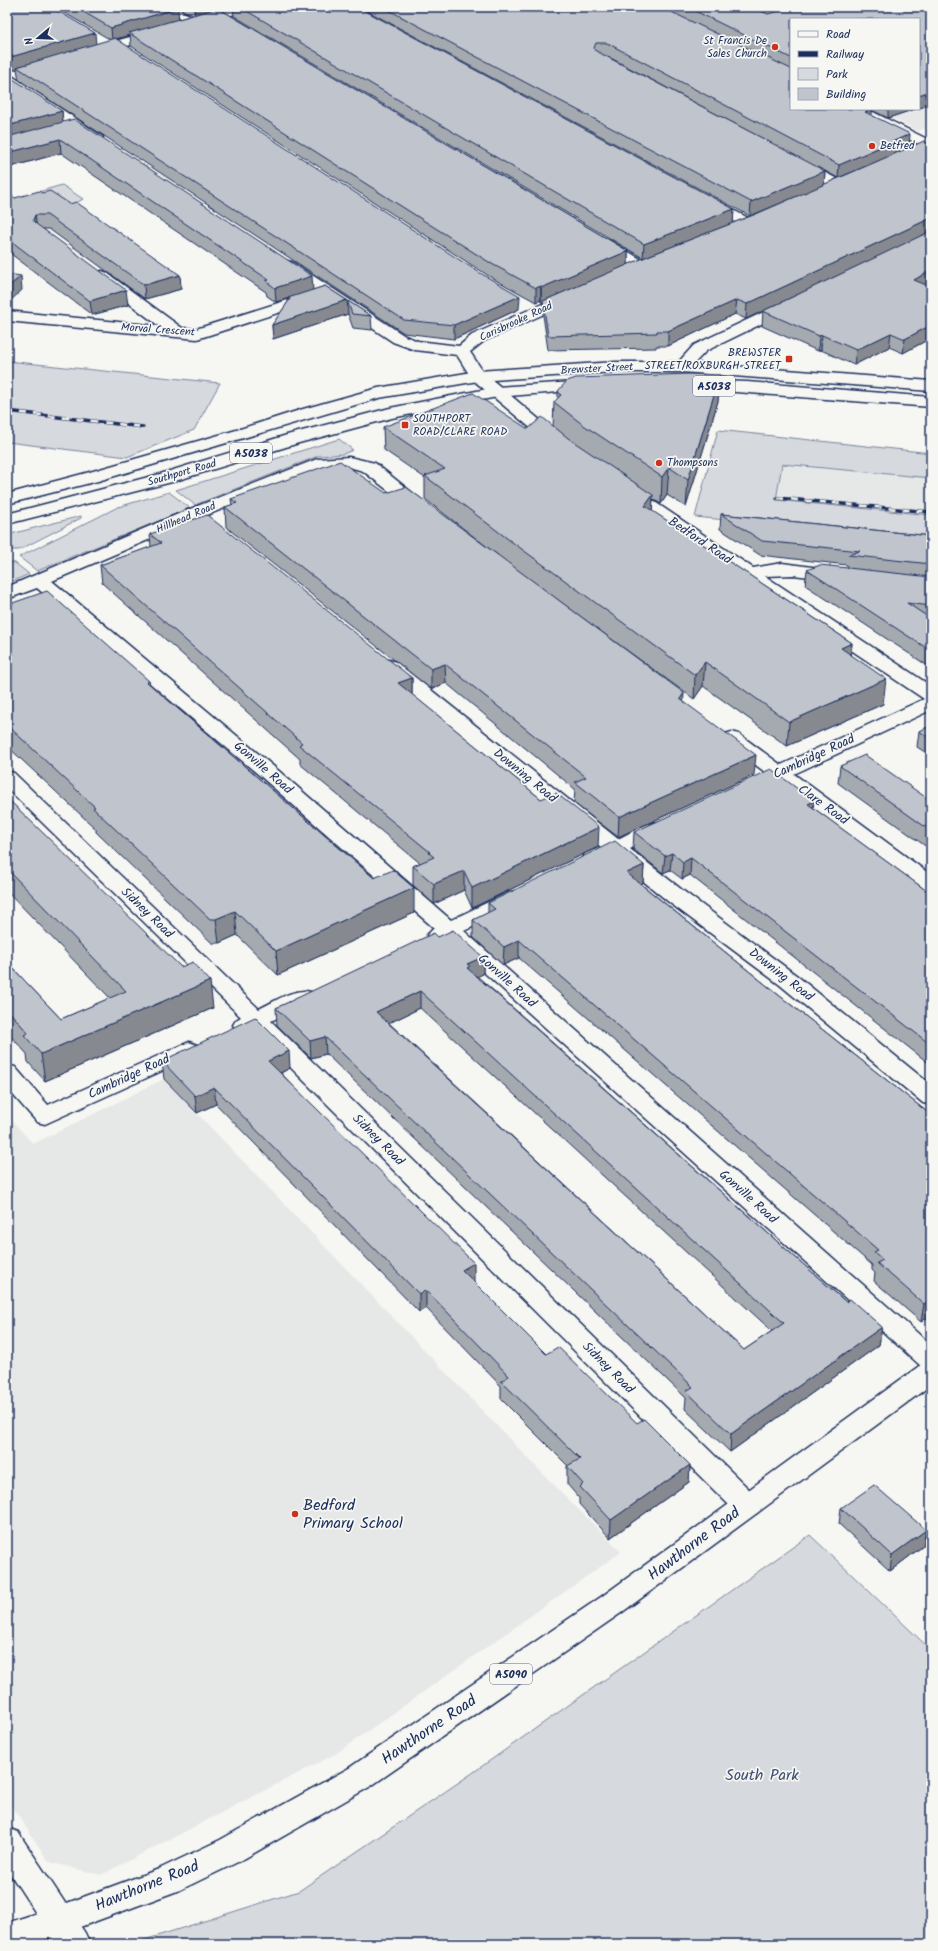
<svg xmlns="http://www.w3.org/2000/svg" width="938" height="1951" font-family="Kalam,sans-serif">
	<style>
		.built { fill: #e6e7e7 }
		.green { fill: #d6d9dd; stroke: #78849e }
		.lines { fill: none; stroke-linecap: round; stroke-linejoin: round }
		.minor-casing { stroke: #1b2f5e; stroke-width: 3 }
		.major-casing { stroke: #1b2f5e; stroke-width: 3 }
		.highway-casing { stroke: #1b2f5e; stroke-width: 3 }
		.minor { fill: #f6f6f2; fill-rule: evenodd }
		.major { fill: #f6f6f2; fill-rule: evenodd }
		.highway { fill: #f6f6f2; fill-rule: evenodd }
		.rail-casing { stroke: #1b2f5e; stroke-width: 3.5 }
		.rail { stroke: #f6f6f2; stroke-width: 2.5; stroke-dasharray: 7; stroke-linecap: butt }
		.wall { fill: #a5a9b0; stroke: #1b2f5e; fill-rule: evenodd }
		.shaded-wall { fill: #868990; stroke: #1b2f5e }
		.building { fill: #c0c4cd; stroke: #1b2f5e; fill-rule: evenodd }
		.poi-dot { fill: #c8321e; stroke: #f6f6f2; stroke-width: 1.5 }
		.labels { text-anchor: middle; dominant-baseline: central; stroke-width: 3.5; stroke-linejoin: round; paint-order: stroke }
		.far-poi-label { font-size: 11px; fill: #1b2f5e; stroke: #f6f6f2; text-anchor: start }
		.far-street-label { font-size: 11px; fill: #1b2f5e; stroke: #f6f6f2 }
		.shield { fill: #f6f6f2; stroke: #5d6b8a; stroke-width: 1 }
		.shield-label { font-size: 12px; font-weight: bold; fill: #1b2f5e }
		.street-label { font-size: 13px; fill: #1b2f5e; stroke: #f6f6f2 }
		.near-poi-label { font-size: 16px; fill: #1b2f5e; stroke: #f6f6f2; text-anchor: start }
		.near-street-label { font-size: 16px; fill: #1b2f5e; stroke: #f6f6f2 }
		.near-park-label { font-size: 16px; fill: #405177; stroke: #f6f6f2 }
	</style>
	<rect width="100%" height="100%" fill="#f6f6f2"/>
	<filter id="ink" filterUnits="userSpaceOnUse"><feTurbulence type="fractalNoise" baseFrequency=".025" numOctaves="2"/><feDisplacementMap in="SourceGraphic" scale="8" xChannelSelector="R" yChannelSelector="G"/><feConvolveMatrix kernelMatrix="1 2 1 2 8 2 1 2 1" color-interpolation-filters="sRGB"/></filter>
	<g filter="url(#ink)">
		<path class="built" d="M922 107 931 110V126L918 131 890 117Z
			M782 464 931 478V515L776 500Z
			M164 1079 545 1476 621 1552 337 1753 101 1875 49 1862 7 1798V1115L33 1144Z"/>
		<path class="green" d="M62 185 83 199 58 214 7 201Z
			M7 361 220 383 194 430 127 457 7 442Z
			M718 430 931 453V478L782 464 776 500 931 515V540L695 517Z
			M339 439 353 450 343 454 318 456 195 505 176 490Z
			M169 492 190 508 37 571 19 557 118 507Z
			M81 516V518L19 550H12L7 539V535Z
			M11 562 15 563 29 574 7 584V564Z
			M810 1535 931 1650V1944L135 1943 299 1891 471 1774Z"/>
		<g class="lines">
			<g class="minor-casing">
				<path id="minor" d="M158 7H174L195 18 231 7H250L248 10 194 26 160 10Z
					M159 29 165 33 163 36 95 55 89 51 90 48Z
					M7 75 12 76 103 137 101 140H91L7 85Z
					M799 159 843 182 845 185 843 188H833L794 166 792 163 794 160Z
					M708 197 754 221 756 224 754 227H744L703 204 701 201 703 198Z
					M602 238 607 239 647 263 649 266 647 269H637L597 245 595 242 597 239Z
					M287 261 292 262 405 336 418 341 459 346 472 335 565 294H575L578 297 575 300 484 341 470 352 484 373 566 442 564 446 558 447 552 446 472 379 457 355 415 350 393 342 282 268 280 265 282 262Z
					M102 271 107 273 182 328 196 329 313 292 318 294 321 297 318 300 197 339 7 321V311L159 326 97 279 94 276 97 273Z
					M789 300 794 302 797 305 794 308 706 351 688 370 682 372 676 370 674 367 694 345Z
					M349 457 375 463 431 508 428 512 422 513 416 512 363 471 349 467 325 468 202 517 52 581 273 766 451 920 507 893 515 891 523 893 526 898 523 903 464 931 931 1345V1370L922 1367 447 939 438 942 430 940 427 935 434 928 259 775 37 588 7 599V587L190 509 317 459Z
					M628 487 634 488 753 568 782 563 842 571 845 575 842 579 836 580 793 575 765 576 931 686V710L794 774 931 875V892L924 890 778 781 769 784 762 782 759 778 765 772 725 742 722 738 725 734 732 732 739 734 781 765 924 699 622 496 619 492 622 488Z
					M389 660 396 662 618 839C633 832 652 818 668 823L671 827 668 831 630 849 686 893 796 975 931 1085V1105L923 1103 780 985 670 903 614 857 592 865 585 864 582 859 585 854 601 847 382 670 380 666 382 662Z
					M7 771 14 773 259 1009C274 1002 294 987 311 992L314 997 311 1002 271 1021 757 1497 761 1505 757 1513 747 1516 737 1513 253 1030 244 1033 236 1030 233 1025 236 1020 241 1017 7 788Z
					M189 1042 197 1045 200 1050 197 1055 45 1124 37 1122 7 1088V1065L15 1067 48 1105Z"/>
			</g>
			<g class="major-casing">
				<path id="major" d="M850 109H867L931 141V150L852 112Z
					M616 362H682L931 381V391L682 372H616L478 381 379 398 98 481 7 504V494L86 473 240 429 303 409 378 388 478 371Z
					M689 380 747 382 931 397V407L683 388 681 385 683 382Z
					M590 381 596 383 598 386 596 389 497 397 392 418 299 443 172 482 7 524V514L160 474 287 435 390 408 497 387Z
					M931 1361V1385L621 1613 371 1786 242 1860 180 1890 34 1944H7V1923L59 1906 159 1869 220 1840 349 1768 601 1597 922 1364Z"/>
			</g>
			<g class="highway-casing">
				<path id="highway" d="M7 1828 18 1832 85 1933 90 1944H56L7 1869Z"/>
			</g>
			<use href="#minor" class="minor"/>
			<use href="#major" class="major"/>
			<use href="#highway" class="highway"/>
			<g class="rail-casing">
				<path id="rail" d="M7 411 143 427
					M777 498 931 512"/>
			</g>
			<use href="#rail" class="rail"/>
		</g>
		<path class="wall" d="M7 7H176L179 19 192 15 177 7H226L220 9 628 251V265L643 258 234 16 233 7H358L734 209 733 223 756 214 808 192 750 216 360 7H752L768 14 931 7V108L926 106 919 108V19H791V109H915L888 118 872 110V115L909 148 927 285 931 287V338L903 353 889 347 854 365 821 350 818 351 762 326 763 311 869 261 746 319 735 314 668 346H656V348L548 350 543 315V301L541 302V300L536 302 492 278 131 46 130 35 116 39 519 309 454 339 404 333 19 80 17 69 7 72ZM52 8H56L111 40 96 44ZM604 56H607L793 155ZM825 171 838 178 824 185Z
			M62 111 63 122 313 290 325 286 371 316 372 330 353 328 348 314 273 339 272 325 288 302V298L276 302 267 296 266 292 61 153 7 168Z
			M7 192 15 198 180 275 181 289 145 299 49 229H43L128 305 92 315 7 251Z
			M720 375 718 401 686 507 667 495 661 504 653 499 652 511 852 643 851 655 883 704 787 746 703 686 694 699 555 598 684 702 754 775 618 837 574 803 575 789 446 683 431 689 226 527 225 507 232 505 231 499 386 493 499 556 425 499V478L384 450 383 427 528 429 553 427 554 402 558 398V391Z
			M721 514 931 536V668L805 585 807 570 847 568V565L760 555 720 529Z
			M150 534 412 678V695L598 847 472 908 464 890 434 904 413 885V866L420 863 300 764V759L102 583 100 565 151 547Z
			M7 605 149 681 150 684 414 913 278 975 237 935 219 943H212L96 832V829L7 746Z
			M931 726V756L917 747 919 731Z
			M840 766 931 801V850L838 783Z
			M7 798 213 1008 45 1081 28 1062 27 1054 7 1032V962L61 1019 110 998 7 891Z
			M813 808 931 894V1065L690 875 682 879 670 870 663 873 633 849 634 832Z
			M644 865 643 883 641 884 776 993 931 1115V1315L921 1322 874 1281 875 1273 872 1270V1265L519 958 503 965 473 937V920L488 913V903Z
			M438 937 483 957V974L477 976 846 1302 882 1327 879 1345 730 1452 685 1409 686 1398 326 1054 311 1058 277 1025 276 1008ZM420 1008 772 1331 744 1350 389 1023Z
			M162 1061 290 1068 281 1073 474 1281H473L546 1354 637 1423 690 1465 689 1482 610 1538 579 1504V1498L567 1484V1466H568L501 1399V1386L426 1308 419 1312 216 1104 197 1113 164 1079Z
			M841 1508 926 1530 923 1546 890 1571 839 1524Z
			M931 1547V1568L927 1564 930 1548Z"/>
		<path class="shaded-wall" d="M194 7H226L195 16Z
			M178 8 179 21 129 33 130 35 112 40 111 28Z
			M95 33 96 46 17 67V69L7 72V58Z
			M927 92 926 106 919 108V95Z
			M872 109 871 123 865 112Z
			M888 109H915L888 118Z
			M62 111 63 124 7 139V126Z
			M910 134 909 148 838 178 839 165Z
			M60 139 61 153 7 168V153Z
			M825 171 824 185 750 216 751 202Z
			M734 209 733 223 643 258 644 244Z
			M35 215 37 229 33 220Z
			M931 218V232L746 319 747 304Z
			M628 251V265L541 302V288Z
			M931 270V283L912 294 914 280Z
			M180 275 181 289 145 299 144 285Z
			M21 276 22 290 7 304V288Z
			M312 276 313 291 276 302 275 288Z
			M541 286V300L536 302V288Z
			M126 290 128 305 92 315 90 301Z
			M520 296 519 309 454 339V325Z
			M347 300 348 314 273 339 272 325Z
			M737 300 735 314 668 346V331Z
			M931 325V338L903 353 905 339Z
			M891 333 889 347 854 365 856 350Z
			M822 335 821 350 818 351 819 336Z
			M720 375 718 401 686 507 688 480Z
			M669 467 667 495 661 504 662 477Z
			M653 495 652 518 645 506Z
			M852 643 849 667 841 648Z
			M705 662 703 686 694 699 695 675Z
			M445 664 446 683 431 689V669Z
			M412 678V697L398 683Z
			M886 679 883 704 787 746 789 722Z
			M684 693 683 713 680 699Z
			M756 755 754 775 618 837 619 817Z
			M814 801 812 818 808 804Z
			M599 827 598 847 472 908V888Z
			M672 853 670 870 663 873 665 856Z
			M691 858 690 875 682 879 683 862Z
			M644 865 643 883 626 890 627 873Z
			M464 871V890L434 904V884Z
			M414 888V913L278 975 276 951Z
			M235 911 237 935 219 943 216 919Z
			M519 940V958L503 965 504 947Z
			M483 957V974L470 980 467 964Z
			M210 981 213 1008 45 1081 41 1054Z
			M420 991V1008L377 1029 376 1012Z
			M325 1037 326 1054 311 1058 310 1041Z
			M289 1051 290 1068 270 1078 268 1061Z
			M214 1087 216 1104 197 1113 195 1096Z
			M474 1263V1281L462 1288V1270Z
			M426 1290V1308L419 1312V1294Z
			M931 1299V1315L921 1322 924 1304Z
			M882 1327 879 1345 730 1452 731 1434Z
			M690 1465 689 1482 610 1538 611 1520Z
			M926 1530 923 1546 890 1571 892 1555Z"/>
		<path class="building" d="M7 7H51L95 33 7 58Z
			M75 7H176L178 8 111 28Z
			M240 7H358L734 209 644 244Z
			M383 7H661L791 69V109H872L865 112 910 134 839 165 607 43H596L594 48 596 51 825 171 751 202Z
			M687 7H752L768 14 794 7H931V94L927 92 919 95V19H791V58Z
			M218 8 628 251 541 288V286L536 288 492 264 129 33Z
			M115 38 480 273 520 296 454 325 404 320 17 67Z
			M7 75 62 111 7 126Z
			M74 119 312 276 275 288 266 281 269 280 60 139 7 153V137Z
			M924 141 931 145V218L747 304 737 300 668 331H657V333L548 336 543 301 648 256 756 214Z
			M39 191 42 193 50 191 70 204 76 202 180 275 144 285 47 215H35L33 220 35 223 126 290 90 301 7 238V192L15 198Z
			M931 231V270L914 280 931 287V325L905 339 891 333 856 350 822 335 819 336 763 311Z
			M7 274 21 276 7 288Z
			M325 286 371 316 352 314 347 300 272 325 290 299 288 298Z
			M689 374 720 375 688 480 669 467 662 477 582 424 554 402 561 395 558 391 567 381 576 378Z
			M473 393 528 429 542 417 568 438 653 495 645 506 852 643 841 648 886 679 789 722 705 662 695 675 512 542 425 476 445 469 383 427Z
			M340 461 386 493 406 487 684 693 680 699 756 755 619 817 575 782 586 777 445 664 431 669 225 507 237 503 231 499Z
			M721 514 931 536V564L848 555 860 551 762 541Z
			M207 515 412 678 398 683 541 799 556 793 599 827 472 888 464 871 434 884 413 866 434 857 429 853 430 852 299 745 302 743 100 565 161 543 150 534Z
			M820 565 931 577V606L907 603 931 619V651L807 570Z
			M47 591 149 681 147 682 374 878 393 870 414 888 276 951 235 911 216 919H210L93 808 95 807 7 725V614H8L7 613V605Z
			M931 726V739L919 731Z
			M865 755 931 801V831L840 766Z
			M771 769 814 801 808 804 931 894V1045L691 858 683 862 672 853 665 856 634 832Z
			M7 798 181 967 193 962 210 981 41 1054 24 1035 28 1033 7 1009V962L61 1019 126 991 7 869Z
			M615 841 644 865 627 873 776 993 931 1115V1299L924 1304 877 1263 883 1260 874 1252 878 1250 519 940 504 947 473 920 495 909 488 903Z
			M453 930 483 957 467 964 470 966 467 968 846 1302 850 1299 882 1327 731 1434 686 1391 693 1387 325 1037 310 1041 276 1008 434 933 438 937ZM420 991 784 1323 744 1350 376 1012Z
			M255 1017 289 1051 268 1061 474 1263 462 1270 546 1354 558 1347 637 1423 644 1419 690 1465 611 1520 580 1487 583 1484 567 1466 580 1459 501 1381 509 1376 426 1290 419 1294 214 1087 195 1096 162 1061Z
			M874 1485 926 1530 892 1555 841 1508Z"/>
	</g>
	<g class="poi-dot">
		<circle cx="775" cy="47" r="4"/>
		<circle cx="872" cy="146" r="4"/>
		<rect x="785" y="355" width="8" height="8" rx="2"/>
		<rect x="401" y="421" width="8" height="8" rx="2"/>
		<circle cx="659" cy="463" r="4"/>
		<circle cx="295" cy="1514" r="4"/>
	</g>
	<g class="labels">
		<g class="far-poi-label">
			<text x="767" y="41" text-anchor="end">St Francis De<tspan x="767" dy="13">Sales Church</tspan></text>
			<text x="880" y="146">Betfred</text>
			<text x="781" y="353" text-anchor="end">BREWSTER<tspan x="781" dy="13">STREET/ROXBURGH STREET</tspan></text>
			<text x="413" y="419">SOUTHPORT<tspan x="413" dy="13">ROAD/CLARE ROAD</tspan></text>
			<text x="667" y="463">Thompsons</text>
		</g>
		<g class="far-street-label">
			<text transform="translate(516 322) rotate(-25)">Carisbrooke Road</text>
			<text transform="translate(158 330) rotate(4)">Morval Crescent</text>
			<text transform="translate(597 369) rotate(-3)">Brewster Street</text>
			<text transform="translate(182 473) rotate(-16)">Southport Road</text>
			<text transform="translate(186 518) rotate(-23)">Hillhead Road</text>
		</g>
		<g class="shield">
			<rect x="693" y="376" width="42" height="20" rx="3"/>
			<rect x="230" y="443" width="42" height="20" rx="3"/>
			<rect x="490" y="1664" width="42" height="20" rx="3"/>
		</g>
		<g class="shield-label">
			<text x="714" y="386">A5038</text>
			<text x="251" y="453">A5038</text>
			<text x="511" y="1674">A5090</text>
		</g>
		<g class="street-label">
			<text transform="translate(700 541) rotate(34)">Bedford Road</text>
			<text transform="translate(814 757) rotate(-25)">Cambridge Road</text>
			<text transform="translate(263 768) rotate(41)">Gonville Road</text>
			<text transform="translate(525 776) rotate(39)">Downing Road</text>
			<text transform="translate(823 805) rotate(36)">Clare Road</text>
			<text transform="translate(147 913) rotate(44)">Sidney Road</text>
			<text transform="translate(781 975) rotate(38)">Downing Road</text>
			<text transform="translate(507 981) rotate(42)">Gonville Road</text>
			<text transform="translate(129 1077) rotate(-25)">Cambridge Road</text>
			<text transform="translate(378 1140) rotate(45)">Sidney Road</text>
			<text transform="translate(748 1197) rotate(42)">Gonville Road</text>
			<text transform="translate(608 1368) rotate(45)">Sidney Road</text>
		</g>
		<g class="near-poi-label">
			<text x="303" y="1505">Bedford<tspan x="303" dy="18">Primary School</tspan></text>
		</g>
		<g class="near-street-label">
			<text transform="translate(694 1544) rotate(-37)">Hawthorne Road</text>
			<text transform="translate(429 1730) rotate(-34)">Hawthorne Road</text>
			<text transform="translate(147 1886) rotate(-22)">Hawthorne Road</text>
		</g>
		<g class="near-park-label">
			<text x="762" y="1775">South Park</text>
		</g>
	</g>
	<rect width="938" height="1951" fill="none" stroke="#f6f6f2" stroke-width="24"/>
	<rect x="12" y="12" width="914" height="1927" fill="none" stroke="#1b2f5e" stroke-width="1.5" filter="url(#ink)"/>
	<rect x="790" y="18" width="130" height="92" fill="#f6f6f2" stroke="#9ea6b7"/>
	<rect x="798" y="31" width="20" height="6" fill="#f6f6f2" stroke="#9ea6b7"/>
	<text x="826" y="38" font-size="12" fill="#1b2f5e">Road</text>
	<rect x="798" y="51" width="20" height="6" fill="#1b2f5e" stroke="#9ea6b7"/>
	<text x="826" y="58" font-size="12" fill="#1b2f5e">Railway</text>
	<rect x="798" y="68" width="20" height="12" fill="#d6d9dd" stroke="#9ea6b7"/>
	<text x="826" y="78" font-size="12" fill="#1b2f5e">Park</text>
	<rect x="798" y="88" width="20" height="12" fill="#c0c4cd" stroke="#9ea6b7"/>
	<text x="826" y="98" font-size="12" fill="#1b2f5e">Building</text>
	<g transform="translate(38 38) rotate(251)" stroke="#f6f6f2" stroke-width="3" paint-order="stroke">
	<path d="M0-3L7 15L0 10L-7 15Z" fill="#1b2f5e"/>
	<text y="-6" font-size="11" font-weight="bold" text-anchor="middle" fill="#1b2f5e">N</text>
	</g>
</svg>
